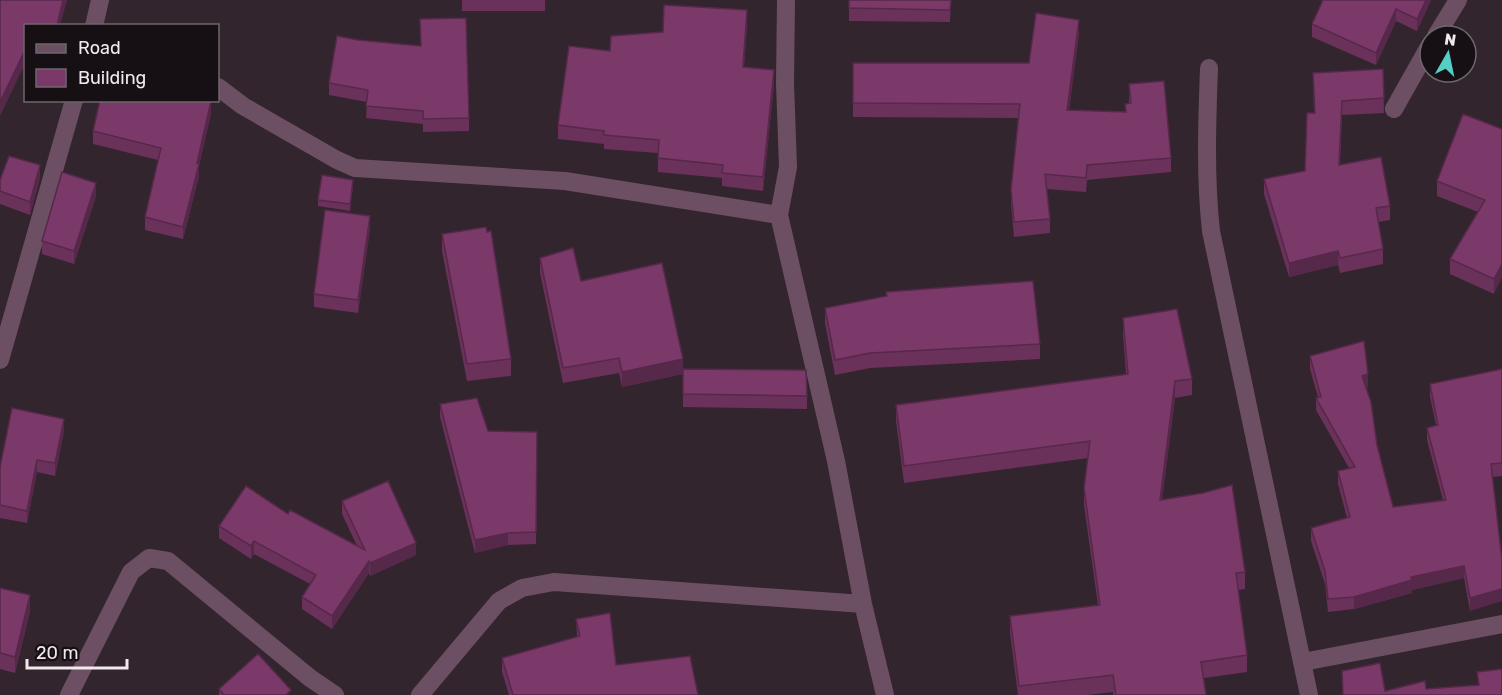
<svg xmlns="http://www.w3.org/2000/svg" width="1502" height="695" font-family="Rubik,sans-serif">
	<style>
		.lines { fill: none; stroke-linecap: round; stroke-linejoin: round }
		.street { stroke: #6d4f63; stroke-width: 18 }
		.wall { fill: #6a315b }
		.shaded-wall { fill: #56284a }
		.building { fill: #7b396a; stroke: #56284a; stroke-width: 1.5 }
	</style>
	<rect width="100%" height="100%" fill="#32252e"/>
	<g class="lines">
		<path class="street" d="M786 0 785 83 788 167 779 215 836 461 863 604 885 695
			M94 26 100 0
			M1436 36 1458 0
			M1209 68C1207 122 1205 177 1211 231L1309 695
			M218 87 243 106 337 160 355 168 565 181 779 215
			M1394 109 1430 45
			M0 360 74 100
			M1303 662 1502 624
			M69 695 131 572 149 558 168 561 310 678 335 695
			M420 695 499 601 522 588 554 582 863 604"/>
	</g>
	<path class="wall" d="M462 0H545V11H462Z
		M849 0H951L950 22 849 21Z
		M1320 0H1431L1417 31 1396 21 1376 65 1312 37V24L1323 1Z
		M747 24 744 67 774 84 763 191 722 186V178L658 172V153L604 149V144L558 139V125L610 51 663 32Z
		M1079 34 1069 110 1125 112V104H1129V84L1171 158V172L1087 180 1086 192 1046 189 1050 219V233L1014 237 1011 204V190L1018 118 853 117V63H1029Z
		M337 36 469 118V131L423 132V124L366 118 367 102 329 95V83Z
		M1383 69 1384 113 1342 115 1340 165 1390 206V220L1378 222 1383 249V264L1340 273 1338 265 1289 277 1264 194V179L1305 171 1314 113 1313 73Z
		M211 114 199 166V176L183 239 145 230V217L158 160 93 144V131Z
		M1502 129 1494 294 1450 274V259L1478 212 1437 196V181Z
		M40 178 30 215 0 204V180Z
		M353 186 350 211 318 206V200Z
		M96 196 74 264 42 254V241Z
		M370 229 358 313 314 307V294Z
		M442 234 511 359V376L467 381 442 251Z
		M540 258 581 281 683 374 622 387 619 373 563 383 540 273Z
		M825 308 1040 344V359L870 368 835 375 825 323Z
		M1123 318 1192 379V395L1175 398 1162 500 1245 572V589L1238 590 1247 655V672L1204 678 1206 695H1113V692L1087 695H1018L1010 633V616L1098 605 1084 505V488L1088 458 904 483 896 421V405L1126 374 1123 335Z
		M1310 356 1368 387 1366 388 1377 445 1393 507 1443 500 1427 440V428L1436 425 1430 397V384L1502 369V476L1492 477 1470 611 1464 578 1412 590V593L1354 609 1328 612 1325 584 1311 541V528L1347 518 1338 484V471L1349 468 1316 410V398L1318 397 1310 369Z
		M683 369 807 396V409L683 407Z
		M440 404 488 431 537 432 536 544 508 545 475 553 440 417Z
		M64 431 55 476 37 472 27 523 0 518V467Z
		M342 501 416 555 370 576 369 573 332 629 302 609V597L310 584 254 554 251 559 219 538V526L288 514 357 546 342 514Z
		M0 588 30 612 15 673 0 669Z
		M576 619 616 665 698 695H509L502 672V658L577 637Z
		M219 689 291 695H219Z"/>
	<path class="shaded-wall" d="M63 0H67L60 26H57Z
		M1426 0H1431L1417 31V19Z
		M1396 9V21L1376 65V53Z
		M747 10V24L743 80V67Z
		M1079 20V34L1067 124V110Z
		M26 48V62L0 116V102Z
		M774 70V84L763 191V177Z
		M211 101V114L199 166V176L183 239V227Z
		M40 165V178L30 215V202Z
		M353 180V186L350 211V204Z
		M96 183V196L74 264V251Z
		M370 216V229L358 313V300Z
		M1338 251V265L1289 277V263Z
		M1502 264V278L1494 294V279Z
		M683 359V374L622 387V372Z
		M1368 374V387L1362 389V376Z
		M1175 381V398L1160 517V500Z
		M64 419V431L55 476V463Z
		M37 460V472L27 523V511Z
		M508 533V545L475 553V540Z
		M254 541V554L251 559V546Z
		M416 543V555L370 576V563Z
		M369 561V573L332 629V616Z
		M1464 566V578L1412 590V593L1354 609V597L1411 577Z
		M1502 589V601L1470 611V598Z
		M30 595V612L15 673V657Z"/>
	<path class="building" d="M0 0H63L57 26H26V48L0 102Z
		M849 0H951L950 10 849 8Z
		M1323 0H1426L1417 19 1396 9 1376 53 1312 24Z
		M664 5 747 10 743 67 774 70 763 177 722 173 723 165 658 158 659 140 604 135V131L558 125 569 46 610 51 611 36 663 32Z
		M1036 13 1079 20 1067 110 1126 112 1125 104 1131 103 1129 84 1164 81 1171 158 1087 165 1086 178 1045 174 1050 219 1014 222 1011 190 1020 104 853 103V63H1029Z
		M466 18 469 118 423 119V111L366 106 368 90 329 83 337 36 358 40 421 46 420 19Z
		M1383 69 1384 98 1342 101 1339 165 1381 157 1390 206 1376 208 1383 249 1340 258 1338 251 1289 263 1264 179 1305 171 1307 113H1315L1313 73Z
		M100 100H207L211 101 197 163 199 164 183 227 145 217 161 148 93 131Z
		M1463 114 1502 129V264L1494 279 1450 259 1485 200 1437 181Z
		M9 156 40 165 30 202 0 191V180Z
		M62 172 96 183 74 251 42 241Z
		M322 175 353 180 350 204 318 200Z
		M325 210 370 216 358 300 314 294Z
		M486 227 487 232 491 231 511 359 467 364 442 234Z
		M573 248 581 281 662 263 683 359 622 372 619 358 563 368 540 258Z
		M1033 281 1040 344 870 353 835 360 825 308 887 296 886 292Z
		M1177 309 1192 379 1175 381 1160 500 1203 493 1232 485 1245 572 1236 573 1247 655 1201 662 1206 695H1116L1113 675 1019 686 1010 616 1100 605 1084 488 1090 441 904 466 896 405 1128 374 1123 318Z
		M1364 341 1368 374 1362 376 1371 402 1377 445 1393 507 1446 500 1427 428 1438 425 1430 384 1502 369V463L1491 464 1502 560V589L1470 598 1464 566 1411 577 1412 580 1354 597 1328 599 1325 571 1311 528 1350 517 1338 471 1355 467 1316 398 1321 397 1310 356Z
		M683 369 806 370 807 396 683 394Z
		M477 398 488 431 537 432 536 532 508 533 475 540 440 404Z
		M12 408 64 419 55 463 37 460 27 511 0 505V467Z
		M388 481 416 543 370 563 369 561 332 616 302 597 316 575 254 541 251 546 219 526 246 486 288 514 290 510 365 550 342 501Z
		M0 588 30 595 15 657 0 653Z
		M610 613 616 665 690 656 698 695H513L502 658 580 636 576 619Z
		M258 654 291 690 286 695H224L219 689Z
		M1380 663 1385 691 1425 681 1426 689 1479 685 1477 672 1502 669V695H1343L1342 671Z"/>
	<rect x="24" y="24" width="195" height="78" fill="#161014" stroke="#6e676b" stroke-width="1.5"/>
	<rect x="36" y="44" width="30" height="9" fill="#6d4f63" stroke="#6e676b" stroke-width="1.5"/>
	<text x="78" y="54" font-size="18" fill="#f1e9ee">Road</text>
	<rect x="36" y="69" width="30" height="18" fill="#7b396a" stroke="#6e676b" stroke-width="1.5"/>
	<text x="78" y="84" font-size="18" fill="#f1e9ee">Building</text>
	<g transform="translate(1448 54) rotate(9)"><circle r="28" fill="#161014" stroke="#6e676b" stroke-width="1.5"/>
	<path d="M0-4.5L10 22L0 15L-10 22Z" fill="#55cec4"/>
	<text y="-9" font-size="16" font-weight="bold" text-anchor="middle" fill="#f1e9ee">N</text>
	</g>
	<path d="M27 659v9h100v-9" fill="none" stroke="#f1e9ee" stroke-width="3"/>
	<text x="36" y="659" font-size="18" fill="#f1e9ee" stroke="#161014" stroke-width="4.5" paint-order="stroke">20 m</text>
</svg>
